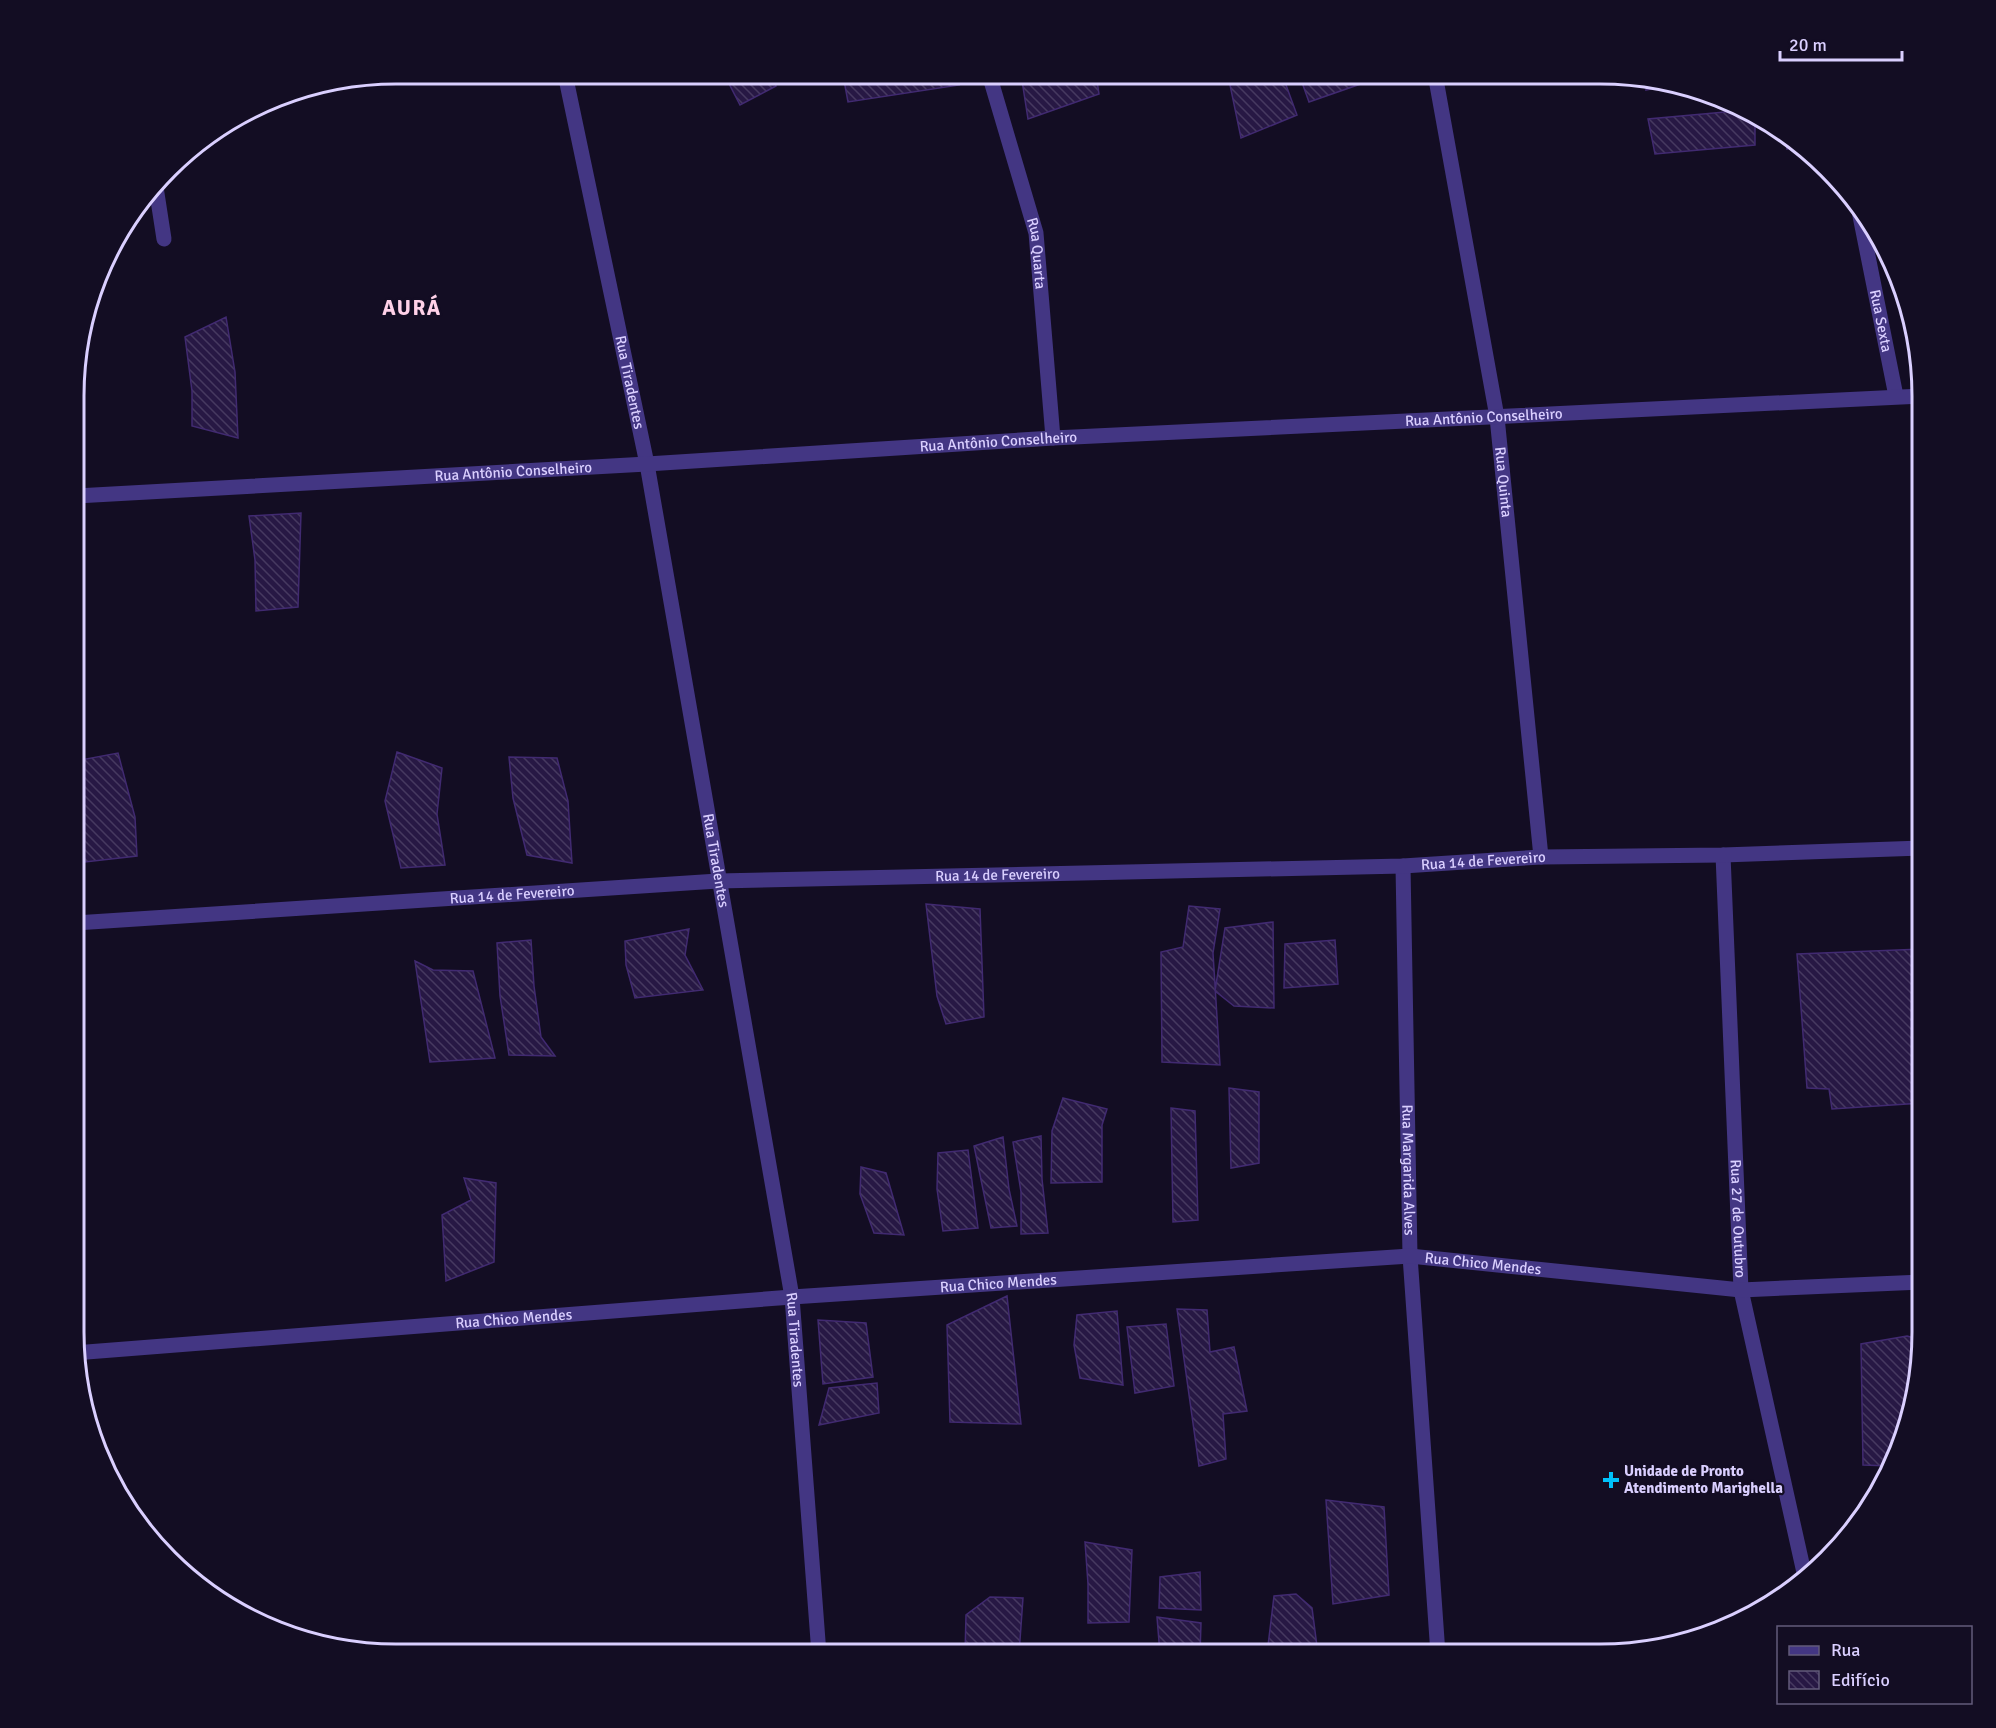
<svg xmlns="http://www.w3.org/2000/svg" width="1996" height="1728" font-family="Signika,sans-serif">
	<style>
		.building { fill: url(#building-back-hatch); stroke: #412a71; stroke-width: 1.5 }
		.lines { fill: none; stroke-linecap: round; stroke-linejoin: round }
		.minor { stroke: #433683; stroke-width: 15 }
		.poi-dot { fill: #00c1fa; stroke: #130d23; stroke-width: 2 }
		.labels { text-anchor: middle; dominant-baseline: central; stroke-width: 4.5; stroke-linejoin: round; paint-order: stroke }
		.street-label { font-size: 15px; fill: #dacfff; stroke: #130d23 }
		.poi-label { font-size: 15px; font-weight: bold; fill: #dacfff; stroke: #130d23; text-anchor: start }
		.district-label { font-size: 21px; font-weight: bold; letter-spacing: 1.5px; fill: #ffd1e8; stroke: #130d23 }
		.rim { fill: none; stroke: #dacfff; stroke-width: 3 }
	</style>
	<defs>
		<pattern id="building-back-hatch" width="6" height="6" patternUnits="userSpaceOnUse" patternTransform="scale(1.5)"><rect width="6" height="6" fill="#271844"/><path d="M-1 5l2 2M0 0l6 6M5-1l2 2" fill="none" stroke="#463960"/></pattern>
	</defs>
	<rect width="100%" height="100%" fill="#130d23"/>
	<path class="building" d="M588 74H624L590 79Z
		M724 74H773L776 86 740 105Z
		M847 74H952L959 85 848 102 843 75Z
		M1021 74H1096L1099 94 1028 119Z
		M1252 74H1282L1297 115 1241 138 1230 85Z
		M1299 74H1368L1372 80 1309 102Z
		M1647 81 1666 86 1646 90Z
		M1747 110 1755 116V145L1655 154 1648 119Z
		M1785 137 1798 146 1787 149Z
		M226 317 235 372 238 438 192 426V391L185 337Z
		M301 513 298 607 256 611 255 560 249 516Z
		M397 752 442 768 437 814 445 865 401 868 385 801Z
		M118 753 135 817 137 856 85 862 75 813V761Z
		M509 757 557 758 568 801 572 863 527 855 513 798Z
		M926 904 980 909 984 1017 946 1024 937 996Z
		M1189 906 1220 909 1213 953 1220 1065 1162 1062 1161 952 1183 947Z
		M1273 922 1274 1008 1234 1006 1215 991 1225 928Z
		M689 929 685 955 703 990 635 998 626 965 625 941Z
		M531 940 534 986 541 1037 555 1056 509 1055 500 996 497 943Z
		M1335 940 1338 984 1284 988 1285 944Z
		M1922 949V1103L1832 1109 1829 1089 1807 1088 1797 954Z
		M415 961 433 970 473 971 495 1058 430 1062Z
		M1229 1088 1259 1092V1163L1231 1168Z
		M1063 1098 1107 1109 1102 1125V1182L1051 1183 1052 1131Z
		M1171 1108 1195 1111 1198 1220 1173 1222Z
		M1041 1136 1042 1179 1048 1233 1021 1234V1192L1013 1142Z
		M1003 1137 1009 1189 1017 1226 991 1228 974 1146Z
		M968 1150 978 1228 943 1231 937 1189 938 1153Z
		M861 1167 886 1173 904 1235 874 1233 860 1194Z
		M464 1178 496 1183 494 1262 446 1281 442 1215 471 1200Z
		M1007 1296 1021 1424 950 1422 947 1325Z
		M1177 1309 1207 1310 1210 1352 1234 1347 1247 1411 1223 1414 1226 1459 1199 1466Z
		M1117 1311 1123 1385 1080 1378 1074 1345 1077 1315Z
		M818 1320 866 1323 873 1377 823 1384Z
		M1166 1324 1174 1386 1135 1393 1127 1327Z
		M1907 1336 1921 1340 1898 1456 1891 1466 1863 1465 1861 1344Z
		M877 1383 879 1413 819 1425 829 1388Z
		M1326 1500 1384 1507 1389 1595 1333 1604Z
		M1085 1542 1132 1550 1129 1622 1088 1623V1584Z
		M1200 1572 1201 1610 1159 1608 1160 1577Z
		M1296 1594 1312 1608 1318 1654H1267L1274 1596Z
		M990 1597 1023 1598 1019 1654H965L966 1615Z
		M1157 1617 1201 1623 1200 1654H1160Z"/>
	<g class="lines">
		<g class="minor">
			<path id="s1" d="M565 74 647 464 792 1297 819 1654"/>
			<path id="s2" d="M989 74 1036 233 1053 438"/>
			<path id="s3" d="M1435 74 1497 417 1541 857"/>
			<path d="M156 187 164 239"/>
			<path id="s4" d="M1859 211 1896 396"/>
			<path id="s5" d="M76 496 647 464 1053 438 1922 396"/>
			<path id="s6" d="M1723 855 1741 1290 1805 1577"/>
			<path id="s7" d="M1403 866 1410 1256 1438 1654"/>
			<path id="s8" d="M75 923 718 881 1403 866 1541 857 1723 855 1922 848"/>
			<path id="s9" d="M74 1353 792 1297 1410 1256 1741 1290 1922 1282"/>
		</g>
	</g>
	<path class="poi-dot" d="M1608 1471h6v6h6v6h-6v6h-6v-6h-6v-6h6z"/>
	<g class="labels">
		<g class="street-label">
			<text stroke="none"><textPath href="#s2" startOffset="186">Rua Quarta</textPath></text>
			<text stroke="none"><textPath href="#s4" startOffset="112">Rua Sexta</textPath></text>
			<text stroke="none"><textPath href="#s1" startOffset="315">Rua Tiradentes</textPath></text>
			<text stroke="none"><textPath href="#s5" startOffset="1410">Rua Antônio Conselheiro</textPath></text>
			<text stroke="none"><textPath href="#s5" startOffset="924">Rua Antônio Conselheiro</textPath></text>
			<text stroke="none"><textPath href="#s5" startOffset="438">Rua Antônio Conselheiro</textPath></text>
			<text stroke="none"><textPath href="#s3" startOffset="414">Rua Quinta</textPath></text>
			<text stroke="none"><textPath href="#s1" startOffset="801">Rua Tiradentes</textPath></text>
			<text stroke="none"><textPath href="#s8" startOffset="1410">Rua 14 de Fevereiro</textPath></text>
			<text stroke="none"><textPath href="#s8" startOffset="924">Rua 14 de Fevereiro</textPath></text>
			<text stroke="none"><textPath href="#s8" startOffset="438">Rua 14 de Fevereiro</textPath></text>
			<text stroke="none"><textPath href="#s7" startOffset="304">Rua Margarida Alves</textPath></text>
			<text stroke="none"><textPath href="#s6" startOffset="364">Rua 27 de Outubro</textPath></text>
			<text stroke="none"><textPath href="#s9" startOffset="1413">Rua Chico Mendes</textPath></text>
			<text stroke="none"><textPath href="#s9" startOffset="927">Rua Chico Mendes</textPath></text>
			<text stroke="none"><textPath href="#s9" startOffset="441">Rua Chico Mendes</textPath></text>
			<text stroke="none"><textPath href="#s1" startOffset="1287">Rua Tiradentes</textPath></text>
		</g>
		<g class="poi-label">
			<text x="1624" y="1471">Unidade de Pronto<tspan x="1624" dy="17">Atendimento Marighella</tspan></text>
		</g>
		<g class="district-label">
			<text x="412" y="308">AURÁ</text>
		</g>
	</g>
	<path d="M0 0H1996V1728H0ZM396 84H1600A312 312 0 0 1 1912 396V1332A312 312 0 0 1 1600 1644H396A312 312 0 0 1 84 1332V396A312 312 0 0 1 396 84Z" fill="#130d23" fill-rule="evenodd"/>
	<path class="rim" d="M396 84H1600A312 312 0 0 1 1912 396V1332A312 312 0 0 1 1600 1644H396A312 312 0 0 1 84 1332V396A312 312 0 0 1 396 84Z"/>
	<rect x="1777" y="1626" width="195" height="78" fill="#130d23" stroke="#635b7b" stroke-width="1.5"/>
	<rect x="1789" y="1646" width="30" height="9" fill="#433683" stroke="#635b7b" stroke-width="1.5"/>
	<text x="1831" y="1656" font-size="18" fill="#dacfff">Rua</text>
	<rect x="1789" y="1671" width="30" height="18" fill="url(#building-back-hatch)" stroke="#635b7b" stroke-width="1.5"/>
	<text x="1831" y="1686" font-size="18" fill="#dacfff">Edifício</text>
	<path d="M1780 51v9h122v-9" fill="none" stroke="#dacfff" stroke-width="3"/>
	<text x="1789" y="51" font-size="18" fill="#dacfff" stroke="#130d23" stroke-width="4.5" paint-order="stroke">20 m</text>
</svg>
